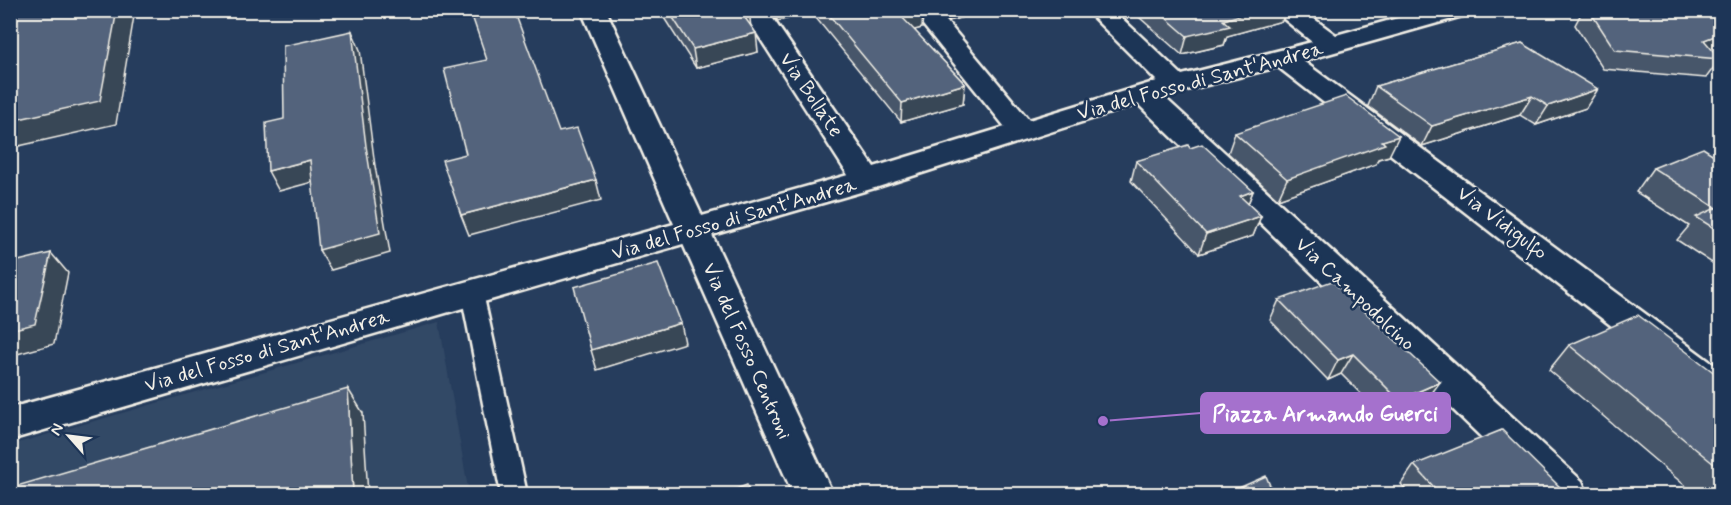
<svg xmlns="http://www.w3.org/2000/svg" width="1731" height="505" font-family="Mynerve,sans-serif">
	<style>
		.built { fill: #334966 }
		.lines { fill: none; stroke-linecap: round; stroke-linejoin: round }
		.service-casing { stroke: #f4f1e8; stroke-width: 5 }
		.minor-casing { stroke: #f4f1e8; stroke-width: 5 }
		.service { fill: #1d3557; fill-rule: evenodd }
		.minor { fill: #1d3557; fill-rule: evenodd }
		.wall { fill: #47566a; stroke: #f4f1e8; stroke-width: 1.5 }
		.shaded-wall { fill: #394656; stroke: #f4f1e8; stroke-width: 1.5 }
		.building { fill: #52647b; stroke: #f4f1e8; stroke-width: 1.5 }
		.labels { text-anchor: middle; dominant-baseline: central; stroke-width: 5; stroke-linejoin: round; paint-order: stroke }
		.street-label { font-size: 21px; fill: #f4f1e8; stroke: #1d3557 }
		.leader { fill: none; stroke: #a571cd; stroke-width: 2 }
		.callout-dot { fill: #a571cd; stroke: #1d3557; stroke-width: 2 }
		.callout { fill: #a571cd; stroke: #a571cd; stroke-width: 2 }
		.callout-label { font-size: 22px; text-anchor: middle; font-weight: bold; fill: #fff }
	</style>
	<rect width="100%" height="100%" fill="#263d5d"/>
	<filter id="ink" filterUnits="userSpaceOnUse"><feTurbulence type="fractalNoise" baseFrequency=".0167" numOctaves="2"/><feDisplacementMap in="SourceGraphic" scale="12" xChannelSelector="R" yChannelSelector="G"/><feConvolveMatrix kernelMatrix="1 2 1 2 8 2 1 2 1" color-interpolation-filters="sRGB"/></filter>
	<g filter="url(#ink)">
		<path class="built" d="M439 322 469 494H11V445Z"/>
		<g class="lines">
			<g class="service-casing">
				<path id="service" d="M472 285 480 287 483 293 527 494H501L461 293 464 287Z"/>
			</g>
			<g class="minor-casing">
				<path id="minor" d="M581 10H606L702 216 848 175 742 10H767L874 167 1005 127 911 10H937L1029 120 1157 81 1086 10H1113L1182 75 1312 42 1273 10H1302L1336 35 1427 10H1469L1466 15 1303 61 1720 369V404L1707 400 1278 67 1163 96 1582 481 1587 494H1540L1138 104 878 187 712 235 833 494H793L683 244 10 440V408L674 224Z"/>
			</g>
			<use href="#service" class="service"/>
			<use href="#minor" class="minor"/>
		</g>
		<path class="wall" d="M659 10H749L750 25 758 52 696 68Z
			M769 10H923L922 28 914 30 965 84 963 104 901 122 812 13 777 21Z
			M940 10H988L949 21Z
			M1131 10H1286L1282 21 1227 36 1224 45 1182 55Z
			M1583 10H1720V48L1713 51 1720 59 1706 78 1603 69 1575 25Z
			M1522 43 1586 108 1536 125 1520 115 1422 146 1368 106 1376 86Z
			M1235 133 1389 156 1378 159 1376 164 1278 199 1228 153Z
			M1190 148 1253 191 1248 204 1261 216 1253 236 1199 254 1131 181 1136 161Z
			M1720 159V259L1712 263 1677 240 1689 226 1636 192 1653 168Z
			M1279 300 1426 401 1386 419 1341 374 1328 380 1270 320Z
			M1569 345 1720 377V495H1696L1549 370Z
			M1414 465 1568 495H1410L1401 484Z"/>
		<path class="shaded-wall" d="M117 10H135L116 124 10 148V121Z
			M742 10H749L751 28 740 11Z
			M777 10H812V13L777 21Z
			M918 10H923L922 28 900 34V15Z
			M950 10H988L949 21Z
			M1258 10H1286L1282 21 1227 36 1224 45 1182 55 1187 36 1223 20Z
			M352 31 360 50 375 166 390 253 331 270 319 250Z
			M756 33 758 52 696 68 693 49Z
			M1720 34V48L1696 57 1704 40Z
			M965 84 963 104 901 122 902 103Z
			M1598 89 1586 108 1536 125 1548 106Z
			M1532 96 1520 115 1422 146 1432 126Z
			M1399 136 1389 156 1378 159 1376 164 1278 199 1287 179 1382 141Z
			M310 160 320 180 279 191 268 171Z
			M596 180 601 200 469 235 461 215Z
			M1253 191 1245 211 1240 196Z
			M1261 216 1253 236 1199 254 1206 234Z
			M51 253 68 273 54 344 10 356V330Z
			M1720 253V259L1712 263Z
			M681 323 685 343 597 370 591 350Z
			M1353 354 1341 374 1328 380 1338 360Z
			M1440 382 1426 401 1386 419 1399 400Z
			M348 389 363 413 368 495H353Z"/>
		<path class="building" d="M11 10H117L100 101 10 121Z
			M470 10H514L559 132 577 128 596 180 461 215 442 160 466 154 444 69 487 60Z
			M668 10H742L740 11 756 33 693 49Z
			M825 10H918L900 15 965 84 902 103Z
			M1157 10H1258L1223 20 1230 26 1187 36Z
			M1589 10H1720V34L1704 40 1720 59 1615 50Z
			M352 31 366 146 380 233 319 250 310 160 268 171 266 123 284 119 283 46Z
			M1522 43 1598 89 1548 106 1532 96 1432 126 1376 86Z
			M1346 96 1399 136 1382 141 1385 144 1287 179 1235 133Z
			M1202 144 1253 191 1240 196 1261 216 1206 234 1136 161 1188 145 1190 148Z
			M1703 148 1720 159V232L1696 217 1716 208 1653 168Z
			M51 253 35 324 10 330V263Z
			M658 263 681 323 591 350 574 287Z
			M1332 281 1440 382 1399 400 1353 354 1338 360 1279 300Z
			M1638 315 1720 377V469L1569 345Z
			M348 389 353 495H10V488Z
			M1502 430 1568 495H1441L1414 465Z
			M1266 476 1274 495H1223Z
			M747 485 751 495H720Z"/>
	</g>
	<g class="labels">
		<g class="street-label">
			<text transform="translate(1200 81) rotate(-15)">Via del Fosso di Sant'Andrea</text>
			<text transform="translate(811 95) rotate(56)">Via Bollate</text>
			<text transform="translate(734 219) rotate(-16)">Via del Fosso di Sant'Andrea</text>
			<text transform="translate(1502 223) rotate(37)">Via Vidigulfo</text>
			<text transform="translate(1355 294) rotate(43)">Via Campodolcino</text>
			<text transform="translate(267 351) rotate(-16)">Via del Fosso di Sant'Andrea</text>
			<text transform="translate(747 351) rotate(66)">Via del Fosso Centroni</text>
		</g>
	</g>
	<path class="leader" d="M1103 421L1201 413"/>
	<circle class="callout-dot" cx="1103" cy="421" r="6"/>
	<rect class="callout" x="1201" y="393" width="249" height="40" rx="6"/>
	<g class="callout-label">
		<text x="1325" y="421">Piazza Armando Guerci</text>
	</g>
	<rect width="1731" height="505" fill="none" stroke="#1d3557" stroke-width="36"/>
	<rect x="18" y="18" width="1695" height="469" fill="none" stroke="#f4f1e8" stroke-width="2" filter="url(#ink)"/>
	<g transform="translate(69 436) rotate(298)" stroke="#1d3557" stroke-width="4.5" paint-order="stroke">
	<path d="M0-4.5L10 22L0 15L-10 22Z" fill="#f4f1e8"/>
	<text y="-9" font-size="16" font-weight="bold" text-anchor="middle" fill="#f4f1e8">N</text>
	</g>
</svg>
